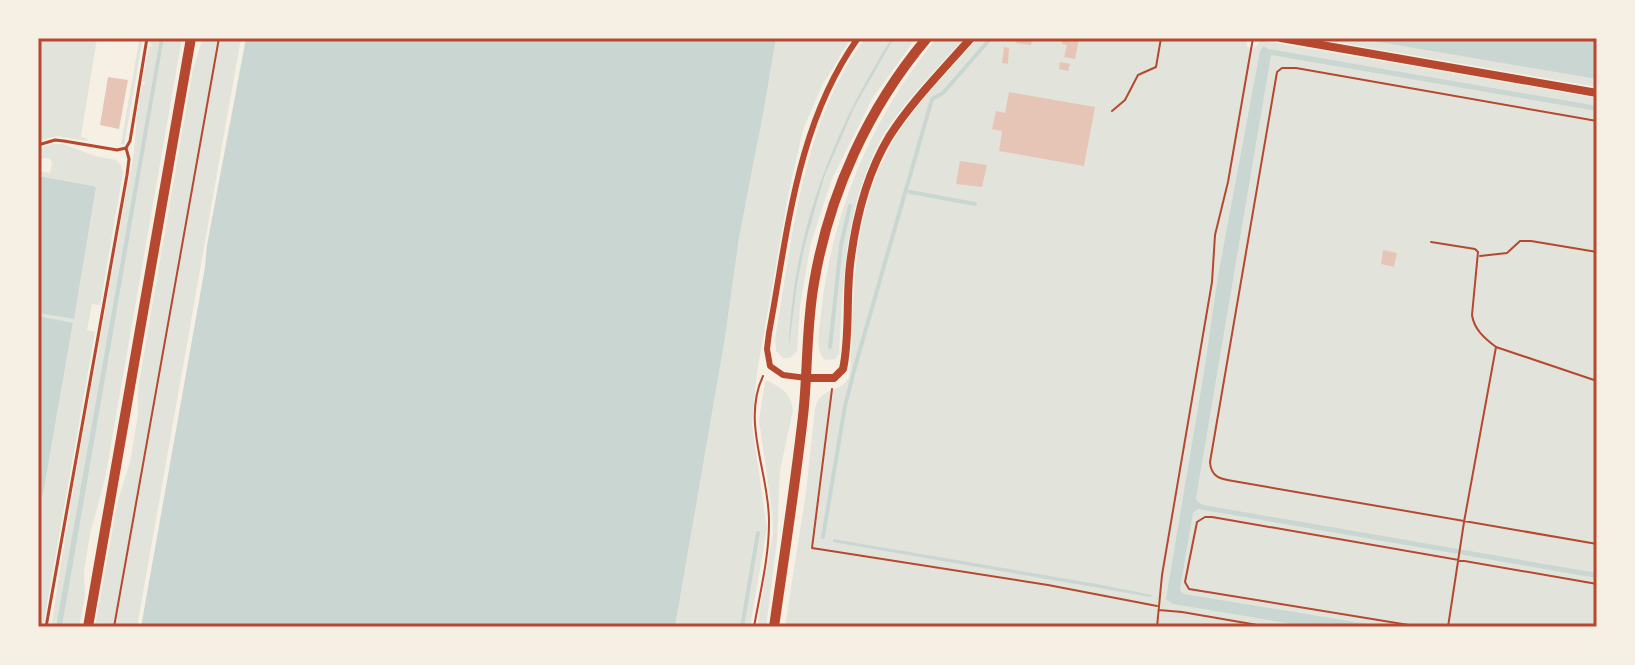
<svg xmlns="http://www.w3.org/2000/svg" width="1635" height="665" font-family="'Noto Sans',sans-serif">
	<style>
		.green { fill: #e2e4dc }
		.water { fill: #c9d6d2 }
		.lines { fill: none; stroke-linecap: round; stroke-linejoin: round }
		.stream { stroke: #c9d6d2; stroke-width: 4 }
		.building { fill: #e6c5b7 }
		.path { stroke: #b5482f; stroke-width: 2 }
		.service { stroke: #b5482f; stroke-width: 3 }
		.minor { stroke: #b5482f; stroke-width: 6 }
		.tertiary { stroke: #b5482f; stroke-width: 8 }
		.primary { stroke: #b5482f; stroke-width: 10 }
		.neatline { fill: none; stroke: #b5482f; stroke-width: 3 }
	</style>
	<rect width="100%" height="100%" fill="#f6efe4"/>
	<path class="green" d="M38 38H97L81 137 88 139 86 141 57 136 38 141Z
		M124 38H143L124 145 121 144 139 41Z
		M151 38H160L56 627H51C73 480 102 334 127 187 137 155 134 119 142 85H144L145 82 142 81 149 47 152 46 150 43Z
		M164 38H182L105 479 90 534 84 571 85 597 79 627H62Z
		M203 38H241L137 627H95L117 504 130 462 138 415V388L193 69Z
		M776 38H851L823 84 804 127 800 143 789 191 757 372 752 425 767 528 750 627H675L725 338 739 238 764 109Z
		M865 38H916L872 99 832 179 811 243 800 306 797 351 790 358H783L776 351 775 339C793 236 801 125 865 38Z
		M937 38H964C938 68 897 108 879 143 845 207 843 283 839 354L835 359 825 360C814 350 820 327 821 313 832 212 872 115 937 38Z
		M978 38H1247V47L1255 48 1260 41H1264L1597 98V627H785L806 492 815 408C821 386 839 395 849 377 852 359 851 340 852 321 853 299 855 276 857 254 862 216 873 175 892 143 915 104 949 71 978 38Z
		M1312 38H1597V87Z
		M52 144H63L95 156 116 160 121 165 123 173 100 305 92 304 87 330 95 332 43 627H38V505L43 494 73 324 38 316V313L74 319 96 190 93 186 38 176V171L50 173 52 162 49 158 38 159V149Z
		M768 381C782 388 790 392 793 410L780 471 777 541 766 627H757L773 533 772 511 759 420 765 382Z"/>
	<path class="water" d="M160 38H164L70 581 62 627H56Z
		M246 38H776L764 109 739 238 725 338 675 627H141L205 267 207 245Z
		M892 38H894L855 106 824 177 804 248 797 284 789 346C792 236 833 130 892 38Z
		M1356 38H1591L1597 39V79Z
		M1264 46 1268 49 1597 106V111L1271 55 1196 498 1197 501 1203 505 1597 573V578L1198 509 1193 513 1180 588 1181 592 1184 594 1385 627H1311L1173 604 1166 599 1204 372 1218 276 1260 51Z
		M38 176 93 186 96 188 74 319 38 313Z
		M38 316 73 323 43 494 38 503Z
		M833 539 1097 584 1152 595 1151 597 833 542Z"/>
	<g class="lines">
		<path class="stream" d="M910 192 975 204
			M830 347 841 245 850 206
			M823 537 845 406 855 367 932 99 943 93 991 38
			M742 627 758 533"/>
	</g>
	<path class="building" d="M1017 38H1041L1040 41 1032 40 1031 45 1016 43Z
		M1063 38H1079L1075 59 1064 57 1067 45 1062 44Z
		M1004 47 1009 48 1008 64 1002 63Z
		M1060 62 1070 64 1068 71 1059 69Z
		M108 77 128 80 119 129 100 125Z
		M1009 92 1095 107 1084 166 999 151 1002 131 992 129 996 111 1005 113Z
		M960 161 987 165 982 187 956 184Z
		M1383 250 1397 253 1394 267 1381 264Z"/>
	<g class="lines">
		<path class="path" d="M1112 111 1125 100 1138 75 1156 67 1161 38
			M1597 121 1296 68H1282L1277 72 1210 462C1211 477 1220 479 1233 481L1597 544
			M1431 242 1475 249 1478 252 1472 315C1474 329 1484 338 1496 347L1597 381
			M1480 256 1507 253 1520 241H1531L1597 252
			M832 389 812 548 1048 585 1157 606
			M1159 610 1182 612 1269 627
			M114 627 219 38
			M754 627C760 593 769 557 769 523 770 474 741 423 763 376
			M1157 627 1162 575 1212 282 1215 235 1228 182 1253 38
			M1421 627 1189 589 1185 582 1197 522 1205 517H1212L1597 584
			M1448 627 1464 522 1496 347"/>
		<path class="service" d="M38 145 55 140 64 141 117 150 126 148 130 141 147 38
			M46 627 127 175 129 159 126 148"/>
		<path class="minor" d="M806 378 783 375 770 366 767 349 769 333C788 231 796 125 858 38"/>
		<path class="tertiary" d="M1281 38 1597 93
			M806 378H834L843 369C850 337 846 298 850 265 855 222 866 175 889 137 912 101 943 70 971 38"/>
		<path class="primary" d="M88 627 191 38
			M774 627C784 557 795 487 803 416 808 372 806 327 814 283 829 194 868 108 927 38"/>
	</g>
	<rect width="1635" height="665" fill="none" stroke="#f6efe4" stroke-width="80"/>
	<rect x="40" y="40" width="1555" height="585" class="neatline"/>
</svg>
